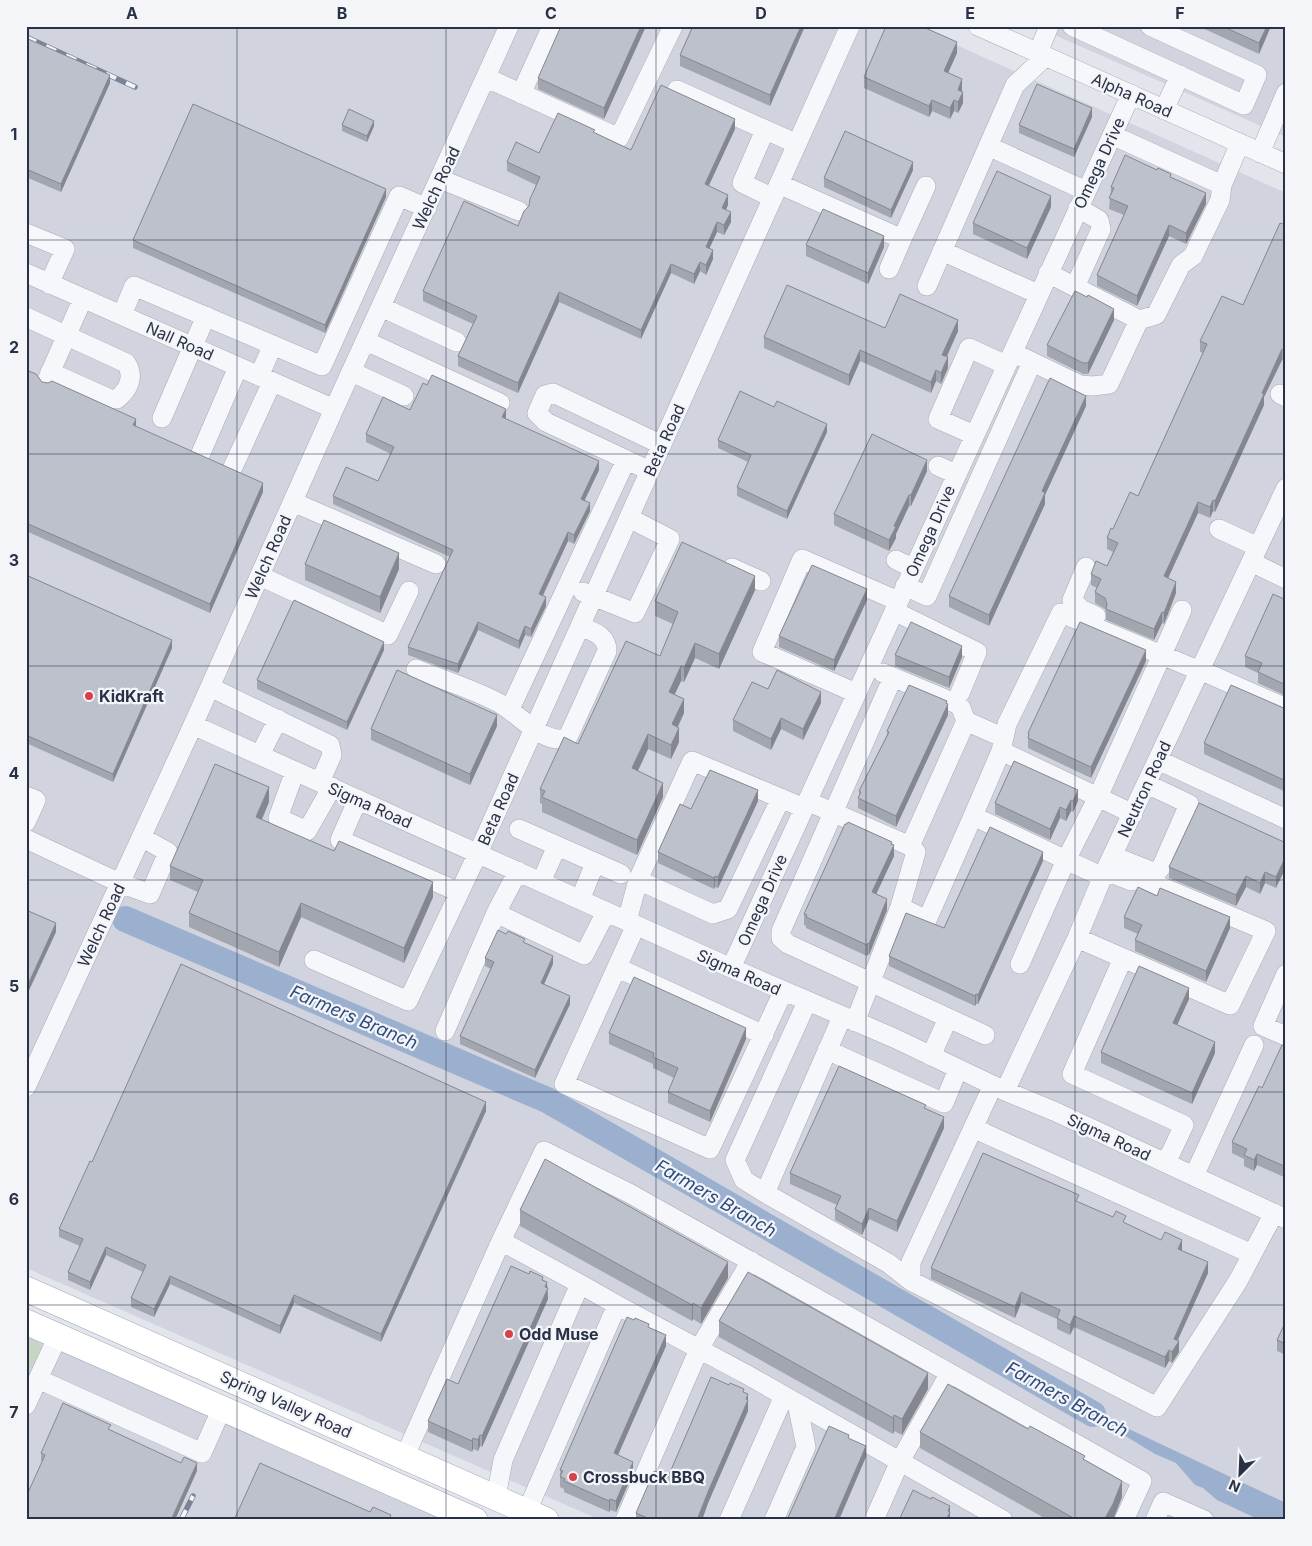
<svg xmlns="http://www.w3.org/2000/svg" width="1312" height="1546" font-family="Inter,sans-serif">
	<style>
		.built { fill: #d1d4de }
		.green { fill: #c6d6c3 }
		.water { fill: #9bafce }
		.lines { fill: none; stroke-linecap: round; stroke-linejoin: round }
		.river { stroke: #9bafce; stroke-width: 26 }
		.minor-casing { stroke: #a7abb7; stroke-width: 20 }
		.major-casing { stroke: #a1a8b9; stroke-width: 26 }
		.minor { stroke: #f6f7fa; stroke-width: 19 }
		.major { stroke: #fff; stroke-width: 25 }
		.rail-casing { stroke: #7b8397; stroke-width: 5.5 }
		.rail { stroke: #f3f5f9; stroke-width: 4; stroke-dasharray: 11; stroke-linecap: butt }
		.wall { fill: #a2a6af }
		.shaded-wall { fill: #84878f }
		.building { fill: #bcc1cc; stroke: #84878f }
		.grid { fill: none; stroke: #293146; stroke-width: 1; stroke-opacity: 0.55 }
		.poi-dot { fill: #d94048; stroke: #f3f5f9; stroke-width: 2 }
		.labels { text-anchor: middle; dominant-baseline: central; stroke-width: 4.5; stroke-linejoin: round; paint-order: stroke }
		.street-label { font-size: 16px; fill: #293146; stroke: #f3f5f9 }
		.poi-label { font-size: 16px; font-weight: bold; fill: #293146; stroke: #f3f5f9; text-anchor: start }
		.water-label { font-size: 18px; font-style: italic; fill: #2f4b7d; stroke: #f3f5f9 }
		.neatline { fill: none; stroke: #293146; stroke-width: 2 }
		.grid-label { font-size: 16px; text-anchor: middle; font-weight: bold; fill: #293146 }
	</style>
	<rect width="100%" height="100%" fill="#e3e5ec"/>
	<path class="built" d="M26 26H914L1286 193V1520H600L26 1268Z
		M1034 26H1286V137Z
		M26 1335 204 1412 248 1434 444 1520H26Z"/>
	<path class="green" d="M26 1337 37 1341 46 1355 43 1368H26Z"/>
	<path class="water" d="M1063 1398 1286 1503V1520H1260L1217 1500 1203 1488 1195 1485 1176 1463 1155 1454Z"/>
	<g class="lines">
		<path class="river" d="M125 919 547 1100 1093 1414"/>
		<g class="minor-casing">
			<path id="minor" d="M978 26 1286 164
				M1072 26 1244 105 1257 75 1150 26
				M1038 53 1049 26
				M487 78 619 138 673 26
				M677 90 797 144
				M521 94 552 26
				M1164 110 1180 75
				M765 130 742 183 773 198
				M1112 135 1222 185 1240 143
				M988 146 1086 191
				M1260 153 1286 93
				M440 179 519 211
				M779 184 902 239 926 186
				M26 233 65 249 49 284
				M942 251 1038 294
				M889 269 902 239
				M26 273 334 409
				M927 286 1015 85 1046 56
				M1075 287 1101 229 1099 220 1078 208
				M381 307 457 342
				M122 315 134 286 322 366 399 196 427 208
				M26 317 126 363C135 376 129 389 117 399H110L50 372
				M1139 320 1156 315 1181 265 1193 256 1220 200 1222 185
				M366 341 500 403
				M1022 357 1080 385 1093 386 1109 384 1139 320 1048 273
				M352 372 404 396
				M259 376 273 345
				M47 380 83 298
				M1280 394 1286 397
				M162 418 206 316
				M974 435 938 419 969 348 1006 365
				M201 453 238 367
				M938 466 956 474
				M233 467 272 382
				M650 471 546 422 537 413 545 395 553 393 662 445
				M293 502 436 564
				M1219 529 1258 547
				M896 560 913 568
				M1251 562 1286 579
				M1086 567 1072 600 1081 609 1096 616
				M732 568 761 581
				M260 576 388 635 409 591
				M905 586 927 596 1032 362
				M583 592 635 613 670 539 629 518
				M894 611 977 652 960 693
				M416 669C443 680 473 689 499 703 517 712 546 748 568 737L607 651C607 635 593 632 580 626
				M1200 670 1286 708
				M883 673 957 704 961 708 966 721 910 846
				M893 677 781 931V938L788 944 985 1035
				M210 687 330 745 332 755 320 782
				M856 693 762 652 802 559 898 601
				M510 709 626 460
				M966 721 1004 738
				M193 725 731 968 894 1038 1005 1091 1056 1112 1286 1219
				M1001 751 1007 724 1061 613 1200 671
				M260 755 278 719
				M1158 760 1286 819
				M295 771 278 818 307 831 332 787
				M26 796 36 800 26 822
				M358 799 340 840 459 892
				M807 801 910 846 916 852 900 907
				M1133 814 1098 797 1182 610
				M973 816 1001 751 1098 797 1066 860 1103 877
				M519 829 621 874
				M26 839 120 883 150 894 168 852 141 837
				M1113 856 1156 873 1162 866 1189 804 1147 784
				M518 871 496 913 584 955 606 912
				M1105 871 1131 881 1143 879 1266 931 1230 1005 1123 958
				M638 880 713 914 728 909 781 798
				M541 882 557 846
				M580 900 595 863
				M627 921 638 880 692 761 804 808
				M636 925 564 1084 710 1149 783 992
				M1077 938 1123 958 1072 1074 1184 1125 1166 1163
				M314 960 408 1001 478 853 850 26
				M618 968 764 1035
				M731 968 1131 94
				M1286 974 1263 1026 1286 1036
				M842 1017 765 1193 888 1263 911 1281
				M855 1022 900 907 927 920 973 816 1066 860 1020 964
				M445 1031 496 913
				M827 1050 944 1103 958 1069
				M931 1056 948 1018
				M993 1085 911 1262V1281L1157 1407 1238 1281 1274 1213
				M26 1087 193 725 334 409 509 26
				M1005 1091 1077 938 1105 871 1286 488
				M973 1128 1252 1254
				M1194 1176 1254 1045
				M765 1193 744 1180 735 1160 807 1002
				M501 1241 544 1151 629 1193 1142 1481 1124 1520
				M617 1305 744 1373 1003 1520
				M38 1379 202 1453 222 1408
				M26 1405 58 1336
				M405 1456 501 1241 580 1284
				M496 1497 503 1460 580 1284 617 1305 527 1511
				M625 1520 699 1349 751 1261
				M729 1520 784 1396
				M774 1520 806 1447 797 1403
				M874 1520 900 1461 950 1373
				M1155 1520 1163 1502 1204 1520"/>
		</g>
		<g class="major-casing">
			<path id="major" d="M26 1289 546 1520
				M26 1322 475 1520"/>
		</g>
		<use href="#minor" class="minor"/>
		<use href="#major" class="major"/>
		<g class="rail-casing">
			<path id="rail" d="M26 37 135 87
				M181 1520 193 1496"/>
		</g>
		<use href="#rail" class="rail"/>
	</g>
	<path class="wall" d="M646 26 604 119 538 89V78Z
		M693 26H805L770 106 680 66V55Z
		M1198 26H1271L1259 54Z
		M26 38 110 83 61 192 26 177Z
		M957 53 948 73 962 90V92L963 103 958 113 954 111 950 119 932 111 929 117 864 88V77Z
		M1092 117 1074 157 1019 133V125Z
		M342 125 374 126 367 142 342 131Z
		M735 129 708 186 728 205 726 210 731 222 724 235 717 232 709 248 713 259 706 275 700 271 694 284 671 273 641 339 559 302 518 393 458 366V356L473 324 423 301V291L518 226 529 206 536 185 507 171V162L539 153 595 133 631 150Z
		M913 170 891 218 824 187V178Z
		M1171 177 1206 204 1186 244 1169 236 1137 306 1097 286V275L1124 215 1109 209 1111 187Z
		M386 197 325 333 133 248V240Z
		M1051 207 1027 259 973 234V223Z
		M1286 225V358L1284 361 1282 360 1264 397V405L1215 512 1213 511 1210 518 1198 513 1168 578 1176 593 1164 624 1162 623 1154 640 1106 620V613L1105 609 1095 603V592L1097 588 1091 585V574L1107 566 1113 552 1107 549V538L1138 496 1203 353 1200 352V341L1243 305Z
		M806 245 884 247 868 284 806 256Z
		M1114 320 1088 374H1083L1047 356V345Z
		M885 328 958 331 947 357 948 368 941 384 936 381 931 393 860 361 849 386 764 348V337Z
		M26 370 42 382 136 427 263 492 210 613 26 531Z
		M1086 406 1045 495V504L989 626 949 607V596Z
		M505 418 599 470 585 500 590 511 574 544 568 541 543 596 546 606 531 637 525 635 519 649 478 630 458 673 408 655V647L450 557 333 504V496L378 481 391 454 366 442V434L506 418Z
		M827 432 787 519 737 496V487L748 462 718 448V440Z
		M927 471 911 506H909L896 534V538L889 551 834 525V514Z
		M305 564 399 569 380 613 305 580Z
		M26 575 172 648 113 782 26 743Z
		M755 590 719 669 695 658 684 682 681 681 675 694 684 713 678 727 679 742 671 759 648 749 638 771 663 797 637 855 542 812V804L540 803V789L578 744 660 656 673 624 655 616V601Z
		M867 600 834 671 779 647V636Z
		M1286 600V696L1258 683V673L1245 667V656Z
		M384 650 347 730 257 689V680Z
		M895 655 962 657 949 688 895 666Z
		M1146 661 1091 778 1028 748V733Z
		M768 689 821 703 803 740 781 729 771 750 733 731V720Z
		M947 704 948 715 896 827 858 808V798L859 795V791L887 735V731Z
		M1286 709V792L1204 754V743Z
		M497 726 470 785 371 740V729Z
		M1014 761 1078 801 1073 812 1071 811 1066 821 1060 818 1050 840 995 814V803Z
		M758 801 718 888 715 887 714 889 658 863V852L691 809Z
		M269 802 262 820 433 897 404 963 301 917 279 967 189 927V913L198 892 170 880V866Z
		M1286 843 1276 888 1265 883 1260 894 1246 887 1236 906 1169 878V867Z
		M892 844 894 856 876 894 887 910 869 955 868 954 867 956 806 928V926L804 925V914Z
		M1043 861 978 1004H976L975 1006 889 966V956L944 928Z
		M1124 917 1230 928 1206 982 1135 951V940L1138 934 1124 928Z
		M525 943 553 964 544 984 570 1004 535 1078 460 1044V1036L491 969 485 966V958Z
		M1189 999 1177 1025 1215 1053 1192 1104 1101 1063V1052Z
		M609 1033 746 1039 710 1122 668 1103V1092L674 1078 653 1068V1064L609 1044Z
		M1286 1046V1178L1257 1165 1254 1171 1244 1166V1159L1232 1153V1142L1262 1088Z
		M926 1109 944 1128 897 1232 869 1219 862 1235 835 1220V1209L837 1205 790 1184V1173Z
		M486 1111 381 1342 294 1303 280 1334 170 1284 154 1317 131 1307V1298L143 1272 106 1255 90 1290 68 1280V1272L80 1246 59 1237V1229L92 1162Z
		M1079 1202 1182 1251 1208 1273 1178 1340 1179 1352 1172 1363 1169 1361 1165 1368 1074 1327 1070 1335 1057 1329V1319L1021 1303 1015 1318 931 1279V1268Z
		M520 1210 728 1278 701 1324 693 1319 692 1321 520 1226Z
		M529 1274 543 1280 547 1288 548 1299 482 1447 480 1446 478 1451 473 1449 472 1452 428 1432V1421L458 1384Z
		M719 1321 928 1389 902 1435 894 1431 893 1434 719 1337Z
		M1286 1321V1355L1277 1351V1340Z
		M649 1327 666 1346 618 1455 633 1473 616 1512 610 1510 609 1512 564 1492V1489L560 1487V1470Z
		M744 1392 748 1400V1411L708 1503 702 1520H636V1513Z
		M111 1431 197 1471 41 1461V1453Z
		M920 1432 1085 1460 1122 1497 1113 1520H1048L920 1448Z"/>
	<path class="shaded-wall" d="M641 26H646L604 119V108Z
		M801 26H805L770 106V95Z
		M1267 26H1271L1259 54V43Z
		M957 42V53L944 82V71Z
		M110 75V83L61 192V184Z
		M962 79V90L958 101V90Z
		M963 92V103L958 113V102Z
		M932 100V111L929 117V106Z
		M954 100V111L950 119V108Z
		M1092 108V117L1074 157V149Z
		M735 119V129L705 194V184Z
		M374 121V126L367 142V136Z
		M913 162V170L891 218V210Z
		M386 189V197L325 333V325Z
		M1206 193V204L1186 244V233Z
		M728 195V205L722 218V208Z
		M1051 196V207L1027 259V248Z
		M731 212V222L724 235V225Z
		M717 222V232L706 256V247Z
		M1169 225V236L1137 306V296Z
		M884 236V247L868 284V273Z
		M713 250V259L706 275V265Z
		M700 262V271L694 284V274Z
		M671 264V273L641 339V330Z
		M559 292V302L518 393V383Z
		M1114 309V320L1088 374V363Z
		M958 320V331L942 366V355Z
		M1286 347V358L1284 361V350Z
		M1282 349V360L1264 397V405L1215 512V501L1262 393Z
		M860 350V361L849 386V375Z
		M948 357V368L941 384V373Z
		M936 370V381L931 393V382Z
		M1086 396V406L1045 495V504L989 626V615L1042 491Z
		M506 409V418L502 425V417Z
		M136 419V427L133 425Z
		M827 424V432L787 519V511Z
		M927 460V471L911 506V495Z
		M599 461V470L581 507V499Z
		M263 483V492L210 613V604Z
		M909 495V506L896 534V538L889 551V540L894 526Z
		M1213 500V511L1210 518V507Z
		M1198 502V513L1164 587V576Z
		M590 503V511L574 544V535Z
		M568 532V541L539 603V594Z
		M399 553V569L380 613V597Z
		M755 576V590L719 669V654Z
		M1176 582V593L1164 624V613Z
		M867 589V600L834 671V660Z
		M546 597V606L531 637V629Z
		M1162 612V623L1154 640V629Z
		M478 622V630L458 673V664Z
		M525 626V635L519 649V641Z
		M172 640V648L113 782V774Z
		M384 642V650L347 730V722Z
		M695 643V658L684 682V668Z
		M962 646V657L949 688V677Z
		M1146 650V661L1091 778V767Z
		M681 666V681L669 706V692Z
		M821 692V703L803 740V729Z
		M684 699V713L672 738V724Z
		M947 701V706L948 704V715L896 827V816Z
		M497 715V726L470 785V774Z
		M781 718V729L771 750V739Z
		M679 728V742L671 759V745Z
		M648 734V749L632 783V768Z
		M663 783V797L637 855V840Z
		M269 787V802L256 832V817Z
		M758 790V801L718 888V877Z
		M1078 790V801L1073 812V801Z
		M1071 800V811L1066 821V810Z
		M1060 807V818L1050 840V829Z
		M892 842V849L894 845V856L872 903V892Z
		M1043 852V861L978 1004V995Z
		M1286 856V867L1276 888V877Z
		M1265 872V883L1260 894V883Z
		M715 876V887L714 889V878Z
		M1246 876V887L1236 906V895Z
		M433 882V897L404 963V948Z
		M887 899V910L869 955V944Z
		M301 903V917L279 967V952Z
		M1230 917V928L1206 982V971Z
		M56 923V932L26 997V989Z
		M868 943V954L867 956V945Z
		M553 956V964L541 991V983Z
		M1189 988V999L1173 1034V1023Z
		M976 994V1004L975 1006V996Z
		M570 996V1004L535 1078V1070Z
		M746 1028V1039L710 1122V1111Z
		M1215 1042V1053L1192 1104V1093Z
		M486 1102V1111L381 1342V1334Z
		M944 1117V1128L897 1232V1221Z
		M1257 1154V1165L1254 1171V1160Z
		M869 1208V1219L862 1235V1224Z
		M1182 1240V1251L1178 1249Z
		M106 1247V1255L90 1290V1282Z
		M728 1262V1278L701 1324V1308Z
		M1208 1262V1273L1174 1348 1179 1341V1352L1172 1363V1352L1174 1339Z
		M170 1276V1284L154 1317V1309Z
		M547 1282 548 1299 482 1447V1436Z
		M1021 1292V1303L1015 1318V1307Z
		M294 1295V1303L280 1334V1326Z
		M693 1303V1319L692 1321V1305Z
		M1074 1316V1327L1070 1335V1325Z
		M666 1335V1346L614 1464V1453Z
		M1169 1350V1361L1165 1368V1357Z
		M928 1373V1389L902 1435V1419Z
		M748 1394V1411L708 1503 702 1520H697Z
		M894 1415V1431L893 1434V1418Z
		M480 1435V1446L478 1451V1440Z
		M473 1438V1449L472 1452V1441Z
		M866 1446V1457L839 1520H834Z
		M633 1462V1473L616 1512V1501Z
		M197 1463V1471L175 1520H171Z
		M1122 1481V1497L1113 1520H1104Z
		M610 1499V1510L609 1512V1501Z
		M950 1506V1520H946L948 1511Z"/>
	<path class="building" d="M561 26H641L604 108 538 78Z
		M693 26H801L770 95 680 55Z
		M886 26H921L957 42 944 71 962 79 958 90 963 92 958 102 954 100 950 108 932 100 929 106 864 77Z
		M1222 26H1267L1259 43Z
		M26 38 110 75 61 184 26 169Z
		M1037 84 1092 108 1074 149 1019 125Z
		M661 85 735 119 705 184 728 195 722 208 731 212 724 225 717 222 706 247 713 250 706 265 700 262 694 274 671 264 641 330 559 292 518 383 458 356 477 316 423 291 464 201 518 226 524 211 529 206 530 199 540 177 507 162 516 142 539 153 558 113 595 130 593 132 631 150Z
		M193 104 386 189 325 325 133 240Z
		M349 109 374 121 367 136 342 125Z
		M845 131 913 162 891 210 824 178Z
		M1125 155 1157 170 1158 168 1171 174 1170 177 1206 193 1186 233 1169 225 1137 296 1097 275 1128 206 1109 198 1114 188 1111 187Z
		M997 171 1051 196 1027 248 973 223Z
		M823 209 884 236 868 273 806 245Z
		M1280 223 1286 225V347L1284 350 1282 349 1262 393 1264 394 1215 501 1213 500 1210 507 1198 502 1164 576 1176 582 1164 613 1162 612 1154 629 1106 609 1107 604 1105 598 1095 592 1101 579 1091 574 1096 561 1107 566 1118 543 1107 538 1111 528 1113 529 1130 492 1138 496 1207 344 1200 341 1222 296 1243 305Z
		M787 285 885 328 900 294 958 320 942 355 948 357 941 373 936 370 931 382 860 350 849 375 764 337Z
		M1075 291 1087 297 1088 295 1114 309 1088 363H1083L1047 345Z
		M26 370 36 374 42 382 48 383 52 381 136 419 133 425 263 483 210 604 26 523Z
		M432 375 506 409 502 417 599 461 581 499 590 503 574 535 568 532 539 594 546 597 531 629 525 626 519 641 478 622 458 664 408 647 453 550 333 496 346 467 378 481 394 447 366 434 383 397 410 410 423 383 427 385Z
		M1050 378 1086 396 1042 491 1045 493 989 615 949 596Z
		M740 391 774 407 777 401 827 424 787 511 737 487 751 455 718 440Z
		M872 434 927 460 911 495H909L894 526 896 527 889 540 834 514Z
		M324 520 399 553 380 597 305 564Z
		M682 542 755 576 719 654 695 643 684 668 681 666 669 692 684 699 672 724 679 728 671 745 648 734 632 768 663 783 637 840 542 797 545 791 540 789 564 737 578 744 626 641 660 656 678 612 655 601Z
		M812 565 867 589 834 660 779 636Z
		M26 575 172 640 113 774 26 735Z
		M1273 594 1286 600V685L1258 672 1262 663 1245 656Z
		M294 600 384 642 347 722 257 680Z
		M911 622 962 646 949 677 895 655Z
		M1080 622 1146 650 1091 767 1028 738 1029 734 1028 733Z
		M397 670 497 715 470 774 371 729Z
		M777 670 821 692 803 729 781 718 771 739 733 720 752 682 768 689Z
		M909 685 947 701 946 703 948 704 896 816 858 798 861 792 859 791 889 732 887 731Z
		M1231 685 1286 709V781L1204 743Z
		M1014 761 1078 790 1073 801 1071 800 1066 810 1060 807 1050 829 995 803Z
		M215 764 269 787 256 817 334 851 339 841 433 882 404 948 301 903 279 952 189 913 203 880 170 866Z
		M710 770 758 790 718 877 715 876 714 878 658 852 680 804 691 809Z
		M1199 803 1286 843V856L1276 877 1265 872 1260 883 1246 876 1236 895 1169 867Z
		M848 822 892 842 891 844 894 845 872 892 887 899 869 944 868 943 867 945 806 917 807 915 804 914 845 824H847Z
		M990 827 1043 852 978 995 976 994 975 996 889 956 906 913 944 928Z
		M1138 887 1157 896 1160 888 1230 917 1206 971 1135 940 1142 925 1124 917Z
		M26 910 56 923 26 989Z
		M498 930 506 934 508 931 525 939 523 942 553 956 541 983 570 996 535 1070 460 1036 494 962 485 958Z
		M181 964 486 1102 381 1334 294 1295 280 1326 170 1276 154 1309 131 1298 146 1265 106 1247 90 1282 68 1272 83 1239 59 1229 90 1161 92 1162Z
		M1139 966 1189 988 1173 1023 1215 1042 1192 1093 1101 1052Z
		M634 977 746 1028 710 1111 668 1092 678 1068 653 1057 654 1053 609 1033Z
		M1282 1045 1286 1046V1167L1257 1154 1254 1160 1244 1155 1247 1149 1232 1142 1259 1086 1262 1088Z
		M839 1066 926 1105 924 1108 944 1117 897 1221 869 1208 862 1224 835 1209 841 1196 790 1173Z
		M983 1153 1079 1195 1076 1201 1113 1217 1116 1211 1126 1216 1123 1222 1161 1240 1165 1232 1182 1240 1178 1249 1208 1262 1174 1339 1179 1341 1172 1352 1169 1350 1165 1357 1074 1316 1070 1325 1057 1318 1060 1310 1021 1292 1015 1307 931 1268Z
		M545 1159 728 1262 701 1308 693 1303 692 1305 520 1210Z
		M511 1266 529 1274 530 1271 543 1277 542 1280 547 1282 545 1287 548 1288 482 1436 480 1435 478 1440 473 1438 472 1441 428 1421 447 1379 458 1384Z
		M748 1272 928 1373 902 1419 894 1415 893 1418 719 1321Z
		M627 1317 634 1320 635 1318 649 1324 648 1327 666 1335 614 1453 633 1462 616 1501 610 1499 609 1501 564 1481 565 1479 560 1476 563 1471 560 1470Z
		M1286 1321V1344L1277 1340Z
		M711 1377 729 1385 730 1383 744 1389 743 1392 748 1394 746 1399 748 1400 708 1492 697 1520H652L636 1513 654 1471 668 1477Z
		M948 1384 1028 1429 1030 1426 1085 1456 1083 1459 1122 1481 1113 1504 1104 1520H1077L920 1432Z
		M63 1403 111 1425 108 1429 181 1463 184 1457 197 1463 171 1520H26V1497L45 1455 41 1453Z
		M829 1426 849 1435 848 1438 866 1446 834 1520H787Z
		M260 1463 370 1512 373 1507 391 1515 389 1520H234Z
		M913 1490 931 1499 932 1497 950 1506 948 1511 950 1512 946 1520H899Z"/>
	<path class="grid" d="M237 26V1520M446 26V1520M656 26V1520M866 26V1520M1075 26V1520M26 240H1286M26 454H1286M26 666H1286M26 880H1286M26 1092H1286M26 1305H1286"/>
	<g class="poi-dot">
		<circle cx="89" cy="696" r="5"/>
		<circle cx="509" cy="1334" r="5"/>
		<circle cx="573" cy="1477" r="5"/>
	</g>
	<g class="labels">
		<g class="street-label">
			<text transform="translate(1132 95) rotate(24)">Alpha Road</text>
			<text transform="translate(1099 163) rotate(-65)">Omega Drive</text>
			<text transform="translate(436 188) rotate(-65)">Welch Road</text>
			<text transform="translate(180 341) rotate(24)">Nall Road</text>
			<text transform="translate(664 440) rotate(-66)">Beta Road</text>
			<text transform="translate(930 531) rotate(-66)">Omega Drive</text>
			<text transform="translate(268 557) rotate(-66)">Welch Road</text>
			<text transform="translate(1144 789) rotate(-65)">Neutron Road</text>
			<text transform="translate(370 805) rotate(24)">Sigma Road</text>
			<text transform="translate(498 809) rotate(-66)">Beta Road</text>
			<text transform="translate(762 900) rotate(-66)">Omega Drive</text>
			<text transform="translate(101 925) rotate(-65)">Welch Road</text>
			<text transform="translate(739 972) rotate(24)">Sigma Road</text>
			<text transform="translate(1109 1137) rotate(25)">Sigma Road</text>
			<text transform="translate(286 1404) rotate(24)">Spring Valley Road</text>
		</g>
		<g class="poi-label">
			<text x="99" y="696">KidKraft</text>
			<text x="519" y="1334">Odd Muse</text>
			<text x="583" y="1477">Crossbuck BBQ</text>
		</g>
		<g class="water-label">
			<text transform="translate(354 1017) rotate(23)">Farmers Branch</text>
			<text transform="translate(716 1198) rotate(30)">Farmers Branch</text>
			<text transform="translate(1067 1399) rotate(29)">Farmers Branch</text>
		</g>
	</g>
	<rect width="1312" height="1546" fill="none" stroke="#f3f5f9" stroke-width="55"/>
	<g transform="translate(1240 1474) rotate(204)" stroke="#f3f5f9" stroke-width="4" paint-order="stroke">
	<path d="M0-4L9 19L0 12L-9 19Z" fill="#293146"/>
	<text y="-8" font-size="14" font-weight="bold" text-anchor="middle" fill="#293146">N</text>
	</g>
	<rect x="28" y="28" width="1256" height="1490" class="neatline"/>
	<g class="grid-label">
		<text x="132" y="19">A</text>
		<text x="342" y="19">B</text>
		<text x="551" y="19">C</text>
		<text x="761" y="19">D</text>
		<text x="970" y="19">E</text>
		<text x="1180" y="19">F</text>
		<text x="14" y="140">1</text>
		<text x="14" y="353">2</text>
		<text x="14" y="566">3</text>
		<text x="14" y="779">4</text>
		<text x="14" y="992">5</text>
		<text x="14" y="1205">6</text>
		<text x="14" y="1418">7</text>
	</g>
</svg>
